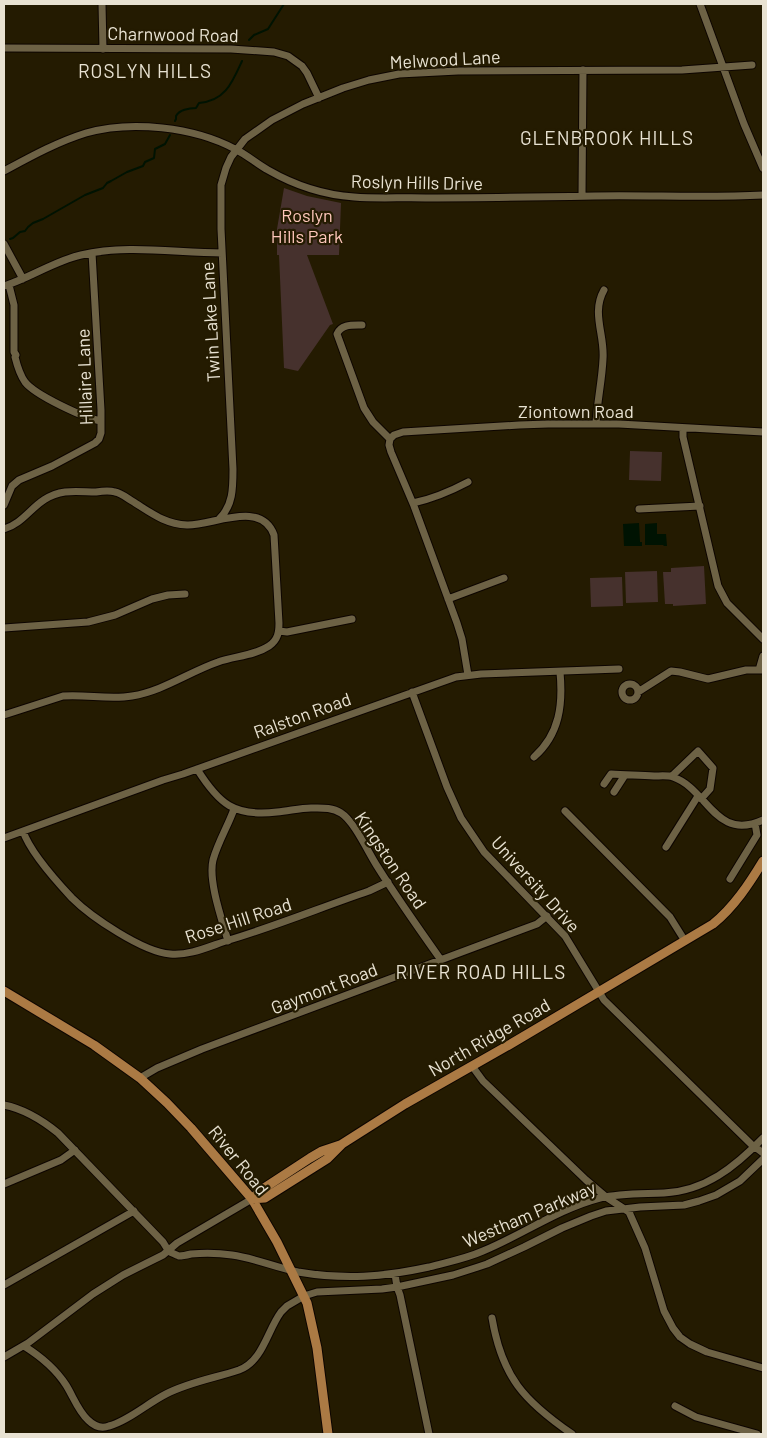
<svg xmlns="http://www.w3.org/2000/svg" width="767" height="1438" font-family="Barlow,sans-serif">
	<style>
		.green { fill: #46312d }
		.water { fill: #001302 }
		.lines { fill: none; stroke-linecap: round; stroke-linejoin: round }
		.stream { stroke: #001302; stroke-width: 2 }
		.minor-casing { stroke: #0d0500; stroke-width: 9 }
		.major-casing { stroke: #0d0500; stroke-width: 11 }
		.minor { stroke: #6d6245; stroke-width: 7 }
		.major { stroke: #ab7a44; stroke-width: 9 }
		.labels { text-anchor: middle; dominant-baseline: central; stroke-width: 4.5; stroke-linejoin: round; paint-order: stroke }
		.street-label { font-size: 18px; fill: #e8e2d2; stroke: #241b01 }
		.park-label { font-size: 18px; fill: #fec7bb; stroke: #241b01 }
		.neighbourhood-label { font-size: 19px; letter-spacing: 1px; fill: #e8e2d2; stroke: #241b01 }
	</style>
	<rect width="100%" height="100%" fill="#241b01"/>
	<path class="green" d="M284 188 307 196 341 203 339 255H307L333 324 330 325 298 371 284 368 279 255H277V229Z
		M630 451 662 452 661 481 629 480Z
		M704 566 706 604 673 606V604H665L663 572H671V568Z
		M657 571 658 602 626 603 625 572Z
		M622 577 623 606 591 607 590 578Z"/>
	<path class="water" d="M639 523 640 542H642V546H624L623 524Z
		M657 523V534H666L667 546H664L663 545H645V524Z"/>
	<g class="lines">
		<path class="stream" d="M249 40 254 35 268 29 284 4
			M175 121 176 119V116C179 110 189 108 196 108L199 103C225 101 232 83 242 61
			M10 239 13 238 20 232 25 231 28 227 33 223 43 219 85 195 103 188 107 183 111 181 127 172 143 166 145 162 154 158 155 149 165 144 170 135"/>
		<g class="minor-casing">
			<path id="minor" d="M102 4 103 49
				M700 4 744 124 763 168
				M4 48 231 49 274 52 288 56 302 66 307 73 319 98
				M4 171C30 157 57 142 86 133 131 120 194 127 235 149 247 155 257 164 268 170 294 185 325 195 354 197 379 199 404 197 429 198 484 198 539 197 594 196 650 195 707 198 763 195
				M582 196 583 70
				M4 244 23 279
				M9 285 14 305V352L16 355 15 357C17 365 20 375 25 382 35 395 84 418 101 421
				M4 286C30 278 54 261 81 255 127 244 176 253 222 253
				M362 325C352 325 341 324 337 334L364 408 373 422 390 439
				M596 424C597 402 602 381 603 359 605 335 591 313 604 290
				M683 428V437L718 586 727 603 763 639
				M390 439 394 435 403 432 519 425 548 424H619L763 432
				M390 439 389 445 391 452 414 506 457 623 462 639 468 675
				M413 503C432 499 451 491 468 482
				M4 505 12 486 19 480 52 466 95 443 99 439 101 433V410L92 253
				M639 509 700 506
				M219 519C233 506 233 488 233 469L221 229V185L226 168 231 157 245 139 272 120 303 104 343 88 369 80 399 74 458 71 682 70 752 65
				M4 529C28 522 35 496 65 492 75 491 86 492 96 492 102 491 109 490 115 492 121 493 127 498 132 501 150 512 164 524 187 525 212 526 261 499 274 535L279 623C279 632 278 640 269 646 254 656 234 656 218 662 189 672 163 691 132 696 109 700 86 694 63 696L4 715
				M448 599 504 578
				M4 628 88 622 115 615 152 599 168 595 185 594
				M279 631 287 632 352 619
				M759 670 763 656
				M622 692a8 8 0 1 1 16 0a8 8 0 1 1-16 0Z
				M412 692 447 787 461 818 484 852 565 936 604 1000 751 1144 763 1153
				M638 692 671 671 680 672 708 679 746 670H763
				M534 757C560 734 563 704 560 672
				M197 769C219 804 234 817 277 812 289 811 300 808 311 808 321 808 332 807 341 813 354 821 368 852 377 866 397 898 419 929 441 960
				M672 776 698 751 713 768 710 789 701 799
				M604 784 611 774C626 775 640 775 654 776 660 776 668 775 673 777 708 789 715 842 763 820
				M614 792 625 775
				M565 811 670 917 685 941
				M23 831C30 852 57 882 72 898 91 917 143 952 170 954 190 956 210 946 229 940 276 926 322 907 369 891L388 882
				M4 838 163 780 183 774 456 677 481 674 619 669
				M666 847 698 796
				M730 879 757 835 755 823
				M228 941C222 920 208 881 213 860 218 842 228 826 234 809
				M472 1066 483 1081 586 1180 606 1197 629 1212 645 1248 664 1311 673 1328 680 1337 690 1344 707 1352 763 1368
				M140 1078 157 1068 202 1049 537 924 547 916
				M4 1105C24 1109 42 1120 58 1133L163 1242C165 1245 167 1249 169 1251 171 1253 177 1255 179 1256 183 1256 187 1255 191 1254 204 1253 218 1253 232 1255 254 1258 275 1267 298 1272 345 1280 383 1277 429 1267 447 1262 465 1259 483 1251 522 1235 558 1209 600 1198 621 1193 642 1194 664 1193 705 1191 735 1167 763 1138
				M4 1184 61 1160 75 1150
				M587 1202 590 1184
				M395 1274 397 1287 400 1295 429 1434
				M4 1285 134 1211
				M492 1318C502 1377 524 1401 572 1434
				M24 1346C40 1356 55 1368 66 1385 73 1396 78 1411 88 1420 94 1426 101 1429 109 1426 128 1421 148 1403 166 1394 189 1382 215 1378 239 1370 263 1361 267 1331 281 1312L287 1306 304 1296 317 1292 382 1289 397 1287 453 1275 478 1267 487 1264 524 1247 562 1228 591 1216 606 1211 640 1207 684 1205 699 1201 716 1195 740 1181 763 1159
				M4 1357 28 1343 93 1294 123 1275 163 1255 177 1243 252 1199
				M675 1406 696 1417 757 1434"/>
		</g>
		<g class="major-casing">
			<path id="major" d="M4 991 94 1045 140 1078 167 1103 191 1128 252 1199 277 1242 307 1303 317 1348 328 1434
				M252 1199 265 1198 327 1159 342 1144 405 1104 509 1045 713 924C734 907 749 884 763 861
				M252 1199 261 1190 310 1158 322 1151 340 1145"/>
		</g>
		<use href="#minor" class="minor"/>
		<use href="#major" class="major"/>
	</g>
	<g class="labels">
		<g class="street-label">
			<text transform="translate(173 34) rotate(1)">Charnwood Road</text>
			<text transform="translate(445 59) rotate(-3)">Melwood Lane</text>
			<text transform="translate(417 182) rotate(1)">Roslyn Hills Drive</text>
			<text transform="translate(210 322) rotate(-93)">Twin Lake Lane</text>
			<text transform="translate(84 377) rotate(-92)">Hillaire Lane</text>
			<text x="576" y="411">Ziontown Road</text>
			<text transform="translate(302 715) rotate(-20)">Ralston Road</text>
			<text transform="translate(391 860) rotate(56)">Kingston Road</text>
			<text transform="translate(536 884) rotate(48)">University Drive</text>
			<text transform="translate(238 920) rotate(-18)">Rose Hill Road</text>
			<text transform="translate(324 988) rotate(-21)">Gaymont Road</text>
			<text transform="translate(489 1037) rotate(-30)">North Ridge Road</text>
			<text transform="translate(239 1160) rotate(51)">River Road</text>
			<text transform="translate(529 1214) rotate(-23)">Westham Parkway</text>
		</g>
		<g class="park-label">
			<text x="307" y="215">Roslyn<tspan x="307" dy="21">Hills Park</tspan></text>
		</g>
		<g class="neighbourhood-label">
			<text x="145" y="70">ROSLYN HILLS</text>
			<text x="607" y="137">GLENBROOK HILLS</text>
			<text x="481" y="971">RIVER ROAD HILLS</text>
		</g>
	</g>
	<rect width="767" height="1438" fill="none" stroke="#e8e2d2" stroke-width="10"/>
</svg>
